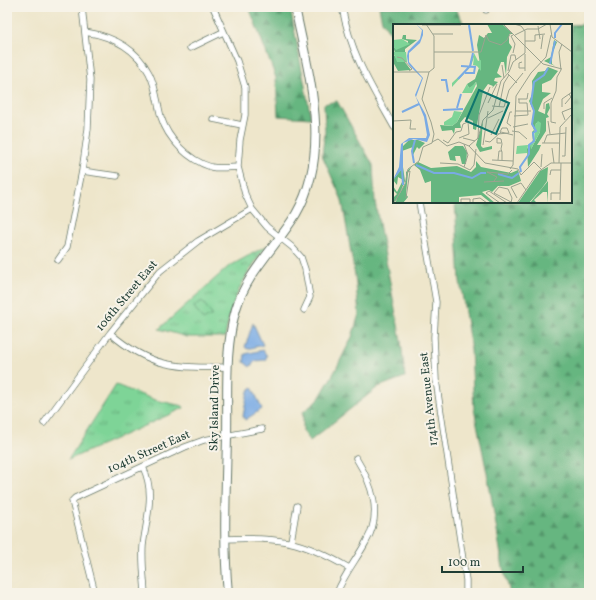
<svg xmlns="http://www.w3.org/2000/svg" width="596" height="600" font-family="Vollkorn,serif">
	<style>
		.forest { fill: url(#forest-firs); stroke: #427a5a }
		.park { fill: url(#park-tufts); stroke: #4e8866 }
		.pitch { fill: #7ed497; stroke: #4e8866 }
		.water { fill: #79aae4; stroke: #4c748c }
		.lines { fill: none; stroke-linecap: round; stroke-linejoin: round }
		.street-casing { stroke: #677869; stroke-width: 7 }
		.secondary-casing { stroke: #677869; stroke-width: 10 }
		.street { stroke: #fff; stroke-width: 5.5 }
		.secondary { stroke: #fff; stroke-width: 8 }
		.labels { text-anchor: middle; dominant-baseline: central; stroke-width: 4; stroke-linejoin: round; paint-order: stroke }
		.street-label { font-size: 12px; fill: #1f3d34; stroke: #f7f3e8 }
		.inset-river { fill: none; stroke: #79aae4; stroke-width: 2 }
		.inset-road { fill: none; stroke: #9ba28f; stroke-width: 1 }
		.view { fill: #0f766e; fill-opacity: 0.15; stroke: #0f766e; stroke-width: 2 }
		.inset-edge { fill: none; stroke: #1f3d34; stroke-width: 2 }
	</style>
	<defs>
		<pattern id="forest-firs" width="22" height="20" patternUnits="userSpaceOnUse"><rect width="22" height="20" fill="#66b680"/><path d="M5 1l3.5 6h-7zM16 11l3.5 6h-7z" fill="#53956a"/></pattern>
		<pattern id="park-tufts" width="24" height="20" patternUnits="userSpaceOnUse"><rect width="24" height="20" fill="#7ed497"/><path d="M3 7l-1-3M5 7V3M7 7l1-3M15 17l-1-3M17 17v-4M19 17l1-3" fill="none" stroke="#67ad7c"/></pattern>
	</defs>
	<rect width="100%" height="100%" fill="#f7f3e8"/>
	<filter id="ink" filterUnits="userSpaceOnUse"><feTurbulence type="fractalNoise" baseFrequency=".025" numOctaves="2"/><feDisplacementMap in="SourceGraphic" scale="8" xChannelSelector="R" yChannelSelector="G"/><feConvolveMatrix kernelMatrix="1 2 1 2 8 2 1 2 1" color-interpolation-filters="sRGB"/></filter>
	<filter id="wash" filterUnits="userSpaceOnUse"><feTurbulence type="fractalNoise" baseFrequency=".012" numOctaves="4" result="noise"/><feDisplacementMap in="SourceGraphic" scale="16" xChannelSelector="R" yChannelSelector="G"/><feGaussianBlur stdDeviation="0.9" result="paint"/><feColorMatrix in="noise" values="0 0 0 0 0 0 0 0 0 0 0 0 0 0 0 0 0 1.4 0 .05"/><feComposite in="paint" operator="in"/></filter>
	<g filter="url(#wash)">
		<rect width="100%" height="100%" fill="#eee6cb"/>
		<path class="forest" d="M249 7H290L311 118 278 116 276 78Z
			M379 7H455L462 20V25H394V39L382 21Z
			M587 24H589V593H510L503 568 489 483 474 409 471 350 460 281 455 202H571V25Z
			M337 101 373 165 375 202 401 341 405 377 378 387 310 441 303 431V412L318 400 335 371 352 337 359 314 355 276 342 200 322 155 325 131 324 104Z"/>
		<path class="park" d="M266 246C243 279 232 297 225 337H187L159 329 228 267Z
			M116 385 155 400 183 406 184 408 68 460Z"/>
		<path class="pitch" d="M202 301 212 315 203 320 194 307Z"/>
		<path class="water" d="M253 323 263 345 247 349 245 347Z
			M263 350 267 356 265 360 255 361 250 367 244 362 245 354Z
			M252 387 262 409 245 420 243 416 248 391Z"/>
	</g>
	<g filter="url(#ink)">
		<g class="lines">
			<g class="street-casing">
				<path id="street" d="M213 7 237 61 245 87V115L240 140 238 167 245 194 252 209 267 227 292 247 301 257 305 269 310 297 304 310
					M342 7C351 55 371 86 394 127
					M486 7V10
					M85 32C111 36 136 48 149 73 156 86 157 102 161 117 168 139 188 160 211 167 219 169 230 167 238 167
					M190 48 223 32
					M213 119 242 125
					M82 171 117 176
					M419 202 436 302 434 337 436 380 466 580V593
					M58 260 67 247 82 171 88 129 90 80 82 7
					M110 333C150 368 178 368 228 367
					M44 423 110 333 160 271 198 241 252 209
					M143 467C156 494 146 519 143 546 142 562 144 578 145 593
					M225 539C279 537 301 540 349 568
					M291 541 297 506
					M95 593 72 501 75 498 185 447 204 440 262 429
					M337 593C344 574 357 559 366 542 383 513 372 484 356 458"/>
			</g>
			<g class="secondary-casing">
				<path id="secondary" d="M228 593C223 541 226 489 227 437 228 394 224 350 236 309 247 272 277 246 296 214 333 150 308 73 295 7"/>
			</g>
			<use href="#street" class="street"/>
			<use href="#secondary" class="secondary"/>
		</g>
	</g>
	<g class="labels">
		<g class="street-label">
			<text transform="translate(127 296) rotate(-50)">106th Street East</text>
			<text transform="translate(429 399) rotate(-96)">174th Avenue East</text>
			<text transform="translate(215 408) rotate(-89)">Sky Island Drive</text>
			<text transform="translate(149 452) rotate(-24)">104th Street East</text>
		</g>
	</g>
	<g transform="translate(393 24)">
		<rect width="179" height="179" fill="#eee6cb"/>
		<path d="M135 121 134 129 123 130 124 122Z" fill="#7ed497"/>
		<path d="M94 0H109L120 10H116V19L119 23 114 33 113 51 111 38H108L104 49 109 53 102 54 101 57 105 58 99 64 100 62 95 60 90 67 83 106 80 105V97L72 93 67 99 68 104H62L61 110 59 106 49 107 47 101 59 102 64 98 84 62 83 58 79 63 76 64 74 60 82 55 86 44 88 46 84 21 86 11 91 14 95 9H99ZM10 11H13V15L24 16 12 25V28L2 29 0 22 3 25 15 19V17L9 15ZM161 16 164 18 159 30V40L162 42 151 37 158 33ZM0 31 11 37 18 46 5 47 0 38ZM155 43 165 47 158 56 149 60V68L158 69 150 75 145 87 152 90 153 80 156 79 157 84 154 90 156 93 153 94V107L144 121H148L146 126 135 143 134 125 140 117 139 108 141 106 139 100 141 88 136 77 140 69 139 57 145 48 152 47ZM143 99 147 100V108L138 125ZM90 97 88 122 90 124 99 122V125L87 128 83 121ZM16 116H25L32 119 26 125 24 123 20 131V123L9 127 10 122ZM62 122H70L74 128 73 140H69L67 132H62L63 137 57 136 55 128ZM83 137 88 143 118 149 125 146 128 157 116 162H105L99 168 96 166 89 168 102 179H98L88 171 66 173V179H38V157L32 159 27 146 21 141 25 138 38 144 64 142 78 148 83 143ZM19 142 15 149 13 170 15 173 10 179H2L4 175 0 179V174L4 170 0 166V162L4 168 10 156 5 153 4 161 0 156 10 143 12 157 6 171 13 158V148ZM155 143 154 157 149 164 136 179H125L147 147ZM155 157V179L154 168H150L141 176 144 179H137Z" fill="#66b680" fill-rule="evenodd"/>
		<path d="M9 15 17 20 3 26 0 22V16ZM81 29 85 37 88 36V47L84 42 80 41 81 33 78 42 59 63V59L77 42ZM84 58 79 69H69L74 60 76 64ZM61 87 69 88 64 98 59 102 51 101V98L59 93ZM145 97 148 99 147 108 138 125 137 121 141 118 142 101Z" fill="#7ed497"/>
		<path d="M0 28H13L14 38H4Z" fill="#7ed497"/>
		<path d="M23 0 30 6V11L27 19 16 29V38L30 54 23 73 33 91 37 111 34 118 21 115 10 119V144L0 156 6 143 8 120 16 114H33L34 111 31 93 22 71 29 54 17 42 15 39 14 32 15 27 27 15 29 6Z" fill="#79aae4"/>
		<path class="inset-river" d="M76 1 80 27M162 14V9L169 0M157 40 162 17M68 42 82 43 81 49H72M65 55 77 42 80 29M48 56H53L55 68M64 84 68 70M50 86 70 85M9 88 26 80M21 139 19 127 22 116M23 141 41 149H61L79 154 88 149H93M9 144 10 161M128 148 127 143 136 130V121L141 117 140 109 143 107 139 100 141 87 138 79 141 58 151 51 155 44M105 150 119 154 126 149"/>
		<path class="inset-road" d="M33 0 41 12V44L36 48M110 0 150 40 169 45M157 0 159 13 179 28M29 1H68M145 2 147 15M40 10H60M122 11 134 5H145L154 0M132 17H142V11L152 10M148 25 150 11M41 28H88L93 11 96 17 108 21 114 16 118 8M120 29 122 20 118 12 120 11M132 30V47M4 33 9 34 19 45 16 47M129 38 126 39V44H132M109 41 111 54M115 47 118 31H122L123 36M0 48H36M115 50 124 59M125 75H134L135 69M126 75V79H134L135 91M95 79 104 60M172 80 178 73 176 70M99 82 111 83 116 66 130 49M106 83 111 59 116 51M169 83V75L179 68M151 85V79L159 74M122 87H138M121 92 135 91M95 94 110 87M172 96 169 88 179 84M0 97 18 96 17 105H23M155 97 157 110M163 99 158 98V79L163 67 164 53 168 46 166 28 169 20M118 102 114 99 117 88H119M120 103 135 100M119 107 126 108 134 115M104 110 116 109 114 104H109L107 108M98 111 106 95M70 114 82 117M85 114 86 91 97 63M50 116 55 119 63 108 68 107 70 100 75 98 76 110 66 114M92 117 97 118 108 108 120 111M39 118 45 115 54 122 66 118 76 122 92 139 125 145 128 151 141 138 149 146M108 119H104V114L108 115 109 120 108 125 109 128V136M149 119H166M151 119 154 111 173 109M71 120 75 131 71 143M90 121 95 87M76 122 85 114 90 96 100 86 108 57 116 48 120 38 132 29V7L128 2 121 0M159 124 161 139M169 132H172L173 103M99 136 120 137M105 136 106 127H109M47 139 65 140 77 146 81 141 83 125M166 139 167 103 179 90M148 143 149 130M117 145 120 141 123 72 138 49 153 33 158 11M157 151 158 146H168M101 157 104 153 94 148 115 150 119 146M91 158 111 157M13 174 17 147 14 148M124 174 118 163 128 159 133 166M158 176V169H167M167 176 168 139M118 178 101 169 106 163 115 165 119 174 118 179M1 179 12 160 15 145 26 137 30 123 39 119 41 110 38 98 29 75 36 48M68 179V175H77V179M80 179V175L87 174 94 179M107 179 93 169 96 167 114 179M124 179 145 148 158 139H179"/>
		<path class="view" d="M86 66 116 79 103 110 73 97Z"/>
		<rect width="179" height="179" class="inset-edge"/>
	</g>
	<rect width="596" height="600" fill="none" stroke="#f7f3e8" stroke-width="24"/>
	<path d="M442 566v6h81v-6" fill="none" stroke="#1f3d34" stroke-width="2"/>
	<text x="448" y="566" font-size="12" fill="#1f3d34" stroke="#f7f3e8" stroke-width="3" paint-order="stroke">100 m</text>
</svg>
